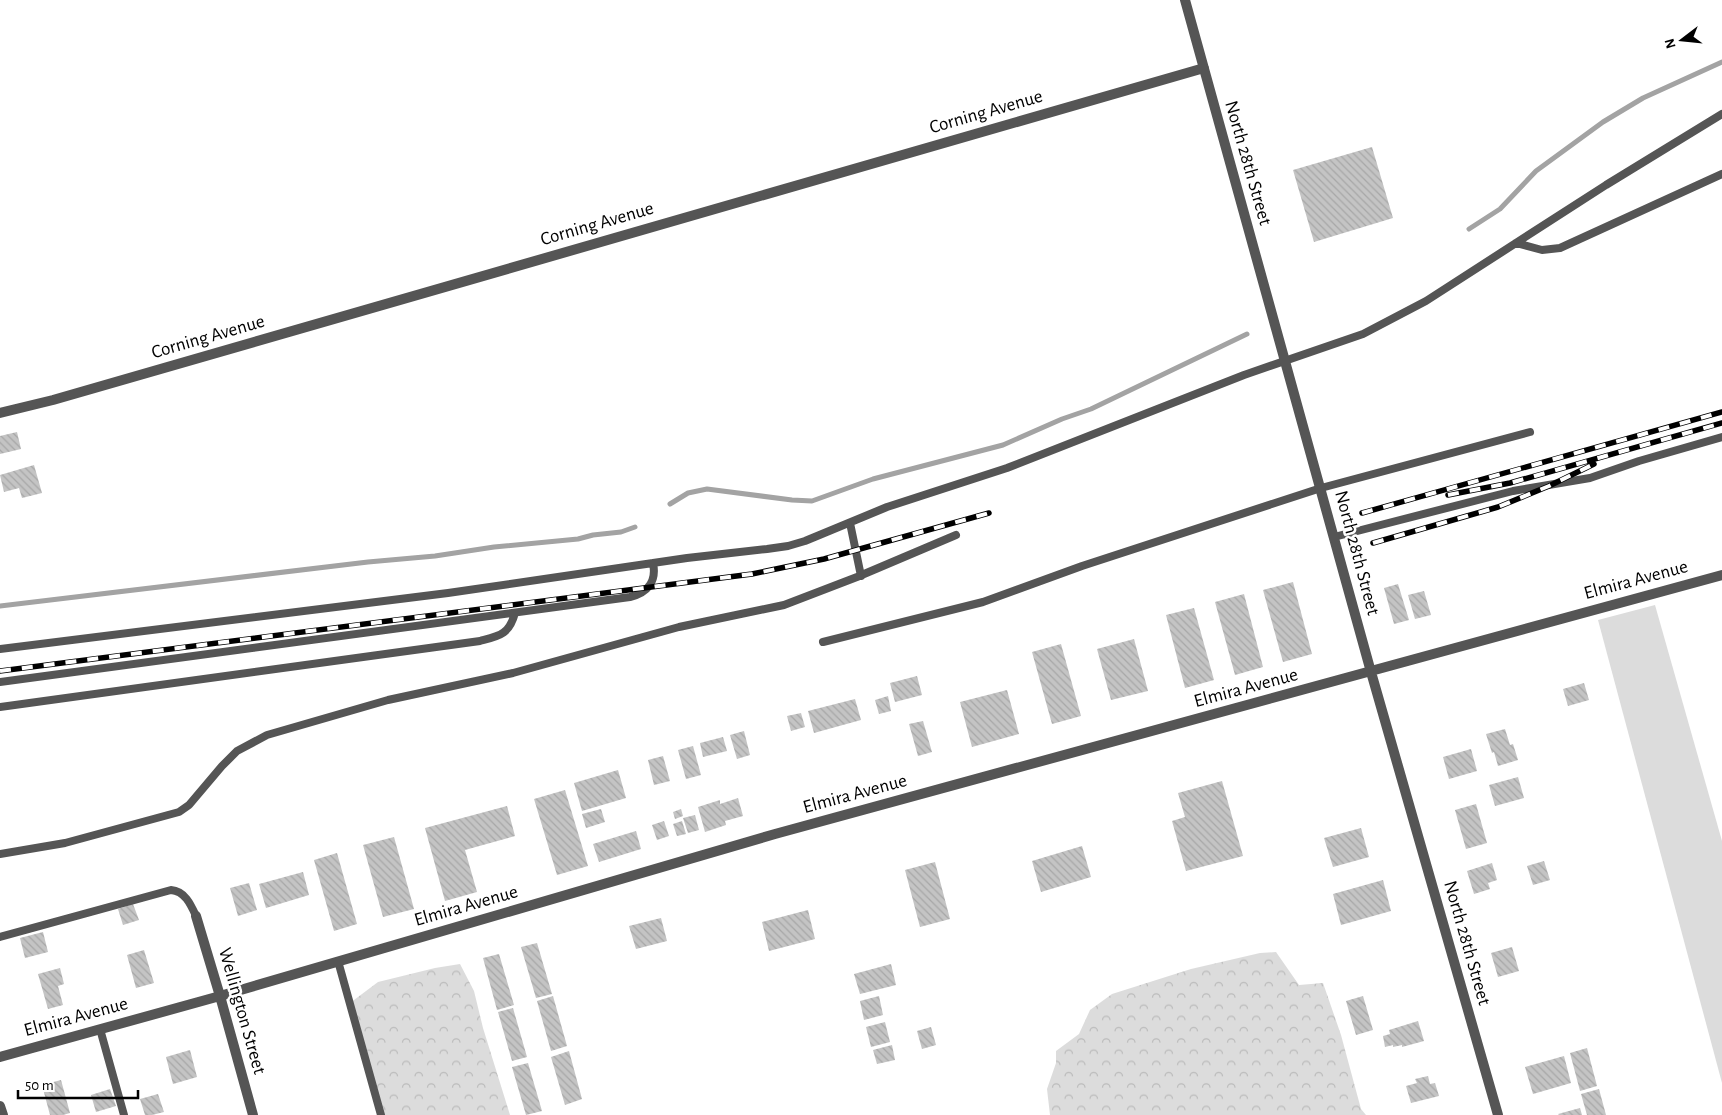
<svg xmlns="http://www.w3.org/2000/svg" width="1722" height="1115" font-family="'Alegreya Sans',sans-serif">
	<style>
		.forest { fill: url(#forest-crowns) }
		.park { fill: #dcdcdc }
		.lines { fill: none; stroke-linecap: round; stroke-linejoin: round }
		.stream { stroke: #a3a3a3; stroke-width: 5 }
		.building { fill: url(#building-back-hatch) }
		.service { stroke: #555; stroke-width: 8 }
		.minor { stroke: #555; stroke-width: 10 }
		.rail-casing { stroke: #000; stroke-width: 5.5 }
		.rail { stroke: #fff; stroke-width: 4; stroke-dasharray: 11; stroke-linecap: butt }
		.labels { text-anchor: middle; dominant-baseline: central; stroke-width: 5; stroke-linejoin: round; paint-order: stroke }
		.street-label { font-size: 19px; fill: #000; stroke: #fff }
	</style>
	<defs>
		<pattern id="forest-crowns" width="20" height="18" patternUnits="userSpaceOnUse" patternTransform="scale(1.25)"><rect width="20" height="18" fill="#dcdcdc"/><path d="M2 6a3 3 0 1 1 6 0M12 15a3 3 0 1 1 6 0" fill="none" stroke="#bbb"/></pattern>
		<pattern id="building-back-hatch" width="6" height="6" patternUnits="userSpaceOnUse" patternTransform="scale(1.25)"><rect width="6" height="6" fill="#c4c4c4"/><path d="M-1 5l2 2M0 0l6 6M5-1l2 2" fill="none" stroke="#a7a7a7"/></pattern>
	</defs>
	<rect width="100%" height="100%" fill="#fff"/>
	<path class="forest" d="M1276 952 1299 985 1323 983 1341 1035 1361 1109 1366 1115H1050L1047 1089 1056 1063V1051L1079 1034 1090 1010 1112 994 1191 969 1260 953Z
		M460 964 474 991 483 1028 510 1115H383L350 1003 378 982 435 968Z"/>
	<path class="park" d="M1655 605 1722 841V1083L1598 620Z"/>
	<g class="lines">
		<path class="stream" d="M1469 229 1500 209 1536 171 1603 122 1643 98 1722 62
			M670 504 688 493 707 489 792 500 812 501 873 479 1003 445 1062 419 1091 409 1247 334
			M0 606 368 562 435 556 494 547 578 539 593 535 621 532 635 527"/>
	</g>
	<path class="building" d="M1372 147 1393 218 1314 242 1293 170Z
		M17 432 21 449 0 454V436Z
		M34 465 42 493 22 498 19 488 4 492 0 475Z
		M1293 582 1312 654 1283 662 1263 590Z
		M1398 584 1409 620 1394 624 1384 588Z
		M1424 591 1431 615 1415 619 1408 595Z
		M1244 594 1263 667 1235 675 1215 602Z
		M1194 608 1214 680 1185 688 1166 615Z
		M1134 639 1148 691 1111 700 1097 649Z
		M1061 644 1081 716 1052 724 1032 652Z
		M917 676 922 695 895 702 890 683Z
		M1584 683 1589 700 1568 706 1563 689Z
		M1007 690 1019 734 972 747 960 702Z
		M888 696 891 711 879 714 875 700Z
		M855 699 861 720 814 733 808 711Z
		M801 713 805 727 791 731 787 716Z
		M923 721 932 752 918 756 909 724Z
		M1505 729 1510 745 1513 744 1518 760 1498 766 1494 752 1492 753 1486 734Z
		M744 731 750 755 737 759 730 735Z
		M723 737 727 751 703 757 700 743Z
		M693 746 701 775 686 779 678 750Z
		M1471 749 1477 771 1449 779 1443 757Z
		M663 756 670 781 654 785 648 760Z
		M618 770 626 798 582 811 574 783Z
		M1518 777 1524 798 1495 806 1489 785Z
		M1222 781 1243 856 1186 871 1172 821 1185 817 1178 793Z
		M565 790 588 866 557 875 534 799Z
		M738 798 743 816 725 821 726 825 705 832 698 807 720 800V804Z
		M1476 804 1487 843 1466 849 1455 810Z
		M507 806 515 836 465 850 477 892 445 901 425 828Z
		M601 809 605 822 586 828 582 814Z
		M681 809 683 816 675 819 673 812Z
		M695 815 699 830 688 833 683 818Z
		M664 821 669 836 657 840 652 825Z
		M682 821 686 834 677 836 673 824Z
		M1361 828 1369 857 1333 867 1324 838Z
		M636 831 641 849 599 862 593 844Z
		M394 837 414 909 383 917 363 845Z
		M1082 846 1091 877 1041 892 1032 861Z
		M337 853 357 924 334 931 314 860Z
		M1544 861 1550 880 1533 885 1527 866Z
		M935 862 950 919 920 927 905 870Z
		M1492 863 1497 880 1488 883 1490 889 1474 894 1467 871Z
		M303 872 309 895 266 908 259 884Z
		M1383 880 1391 911 1341 925 1333 894Z
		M249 883 257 910 238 916 230 888Z
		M133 904 139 920 123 925 118 909Z
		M808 910 815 939 769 951 762 922Z
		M661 918 667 941 636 949 629 926Z
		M43 932 48 952 25 958 20 938Z
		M537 943 552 994 536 998 521 947Z
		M1512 947 1519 971 1498 977 1491 953Z
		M144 950 154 983 136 988 127 955Z
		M499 954 514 1005 497 1010 483 958Z
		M891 964 896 985 860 994 854 974Z
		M60 968 64 984 58 986 63 1005 48 1009 38 974Z
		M553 996 567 1046 551 1051 537 1001Z
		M879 996 883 1015 864 1020 860 1001Z
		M1363 996 1373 1030 1356 1035 1346 1001Z
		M513 1008 527 1057 512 1061 498 1012Z
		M1418 1021 1424 1041 1402 1047V1045L1393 1047V1045L1385 1047 1383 1036 1390 1034 1389 1030Z
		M885 1022 890 1042 871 1047 866 1027Z
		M931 1027 936 1045 922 1049 917 1031Z
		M892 1045 895 1060 877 1064 873 1050Z
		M1587 1048 1597 1086 1580 1091 1570 1053Z
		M190 1050 197 1077 173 1084 166 1057Z
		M569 1051 582 1099 565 1105 551 1057Z
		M1564 1056 1571 1083 1533 1094 1525 1067Z
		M528 1063 542 1111 526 1115 512 1067Z
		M1428 1076 1430 1084 1435 1083 1439 1096 1411 1103 1406 1086 1417 1083 1415 1079Z
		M61 1080 70 1113 63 1115H50L42 1085Z
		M110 1089 116 1106 96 1112 91 1095Z
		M1599 1089 1606 1115H1587L1581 1094Z
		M158 1094 164 1112 152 1115H145L140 1099Z
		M1580 1108 1582 1115H1559L1558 1114Z"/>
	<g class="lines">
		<path class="service" d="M1516 243 1542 250 1560 248 1722 174
			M850 523 861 576
			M1334 537 1513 491 1590 478 1639 461 1722 437
			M823 642 983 602 1082 566 1321 488 1530 432
			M0 649 448 593 687 558 767 549 788 546 805 541 887 507 1007 468 1244 375 1363 334 1426 301 1606 185 1722 114
			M0 682 630 597C647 593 657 582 653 563
			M0 707 480 641C499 636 509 635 515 613
			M0 854 65 843 179 812 189 805 222 766 237 751 267 735 388 700 513 673 679 627 784 605 857 577 956 535
			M0 937 171 890C185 891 191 905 196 916
			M338 961 381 1115
			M100 1029 124 1115"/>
		<path class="minor" d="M1185 0 1371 672 1498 1115
			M0 413 53 400 1204 68
			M196 916 220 996 253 1115
			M0 1057 220 996 775 834 1722 575
			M0 1106 3 1115"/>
		<g class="rail-casing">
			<path id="rail" d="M1448 495 1510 483 1722 423
				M1362 513 1722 412
				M1373 543 1498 507 1549 486 1594 464
				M0 671 752 574 824 559 989 513"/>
		</g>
		<use href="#rail" class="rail"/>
	</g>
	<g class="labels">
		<g class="street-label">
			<text transform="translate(986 112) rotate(-16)">Corning Avenue</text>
			<text transform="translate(1248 163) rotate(74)">North 28th Street</text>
			<text transform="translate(597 224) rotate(-16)">Corning Avenue</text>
			<text transform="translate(208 337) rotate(-16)">Corning Avenue</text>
			<text transform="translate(1357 553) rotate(75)">North 28th Street</text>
			<text transform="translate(1636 580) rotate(-15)">Elmira Avenue</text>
			<text transform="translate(1246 688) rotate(-15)">Elmira Avenue</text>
			<text transform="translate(855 794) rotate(-15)">Elmira Avenue</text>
			<text transform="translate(466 906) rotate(-16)">Elmira Avenue</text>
			<text transform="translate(1467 943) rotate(74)">North 28th Street</text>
			<text transform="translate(242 1011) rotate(74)">Wellington Street</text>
			<text transform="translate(76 1017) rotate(-15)">Elmira Avenue</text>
		</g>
	</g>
	<g transform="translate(1682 40) rotate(254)" stroke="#ffffff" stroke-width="4" paint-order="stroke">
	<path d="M0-4L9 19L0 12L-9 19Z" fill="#000000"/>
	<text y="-8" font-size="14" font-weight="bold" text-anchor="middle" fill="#000000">N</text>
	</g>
	<path d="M18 1090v8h120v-8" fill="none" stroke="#000000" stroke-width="2.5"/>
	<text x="25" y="1090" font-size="15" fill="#000000" stroke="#ffffff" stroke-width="4" paint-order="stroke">50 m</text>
</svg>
